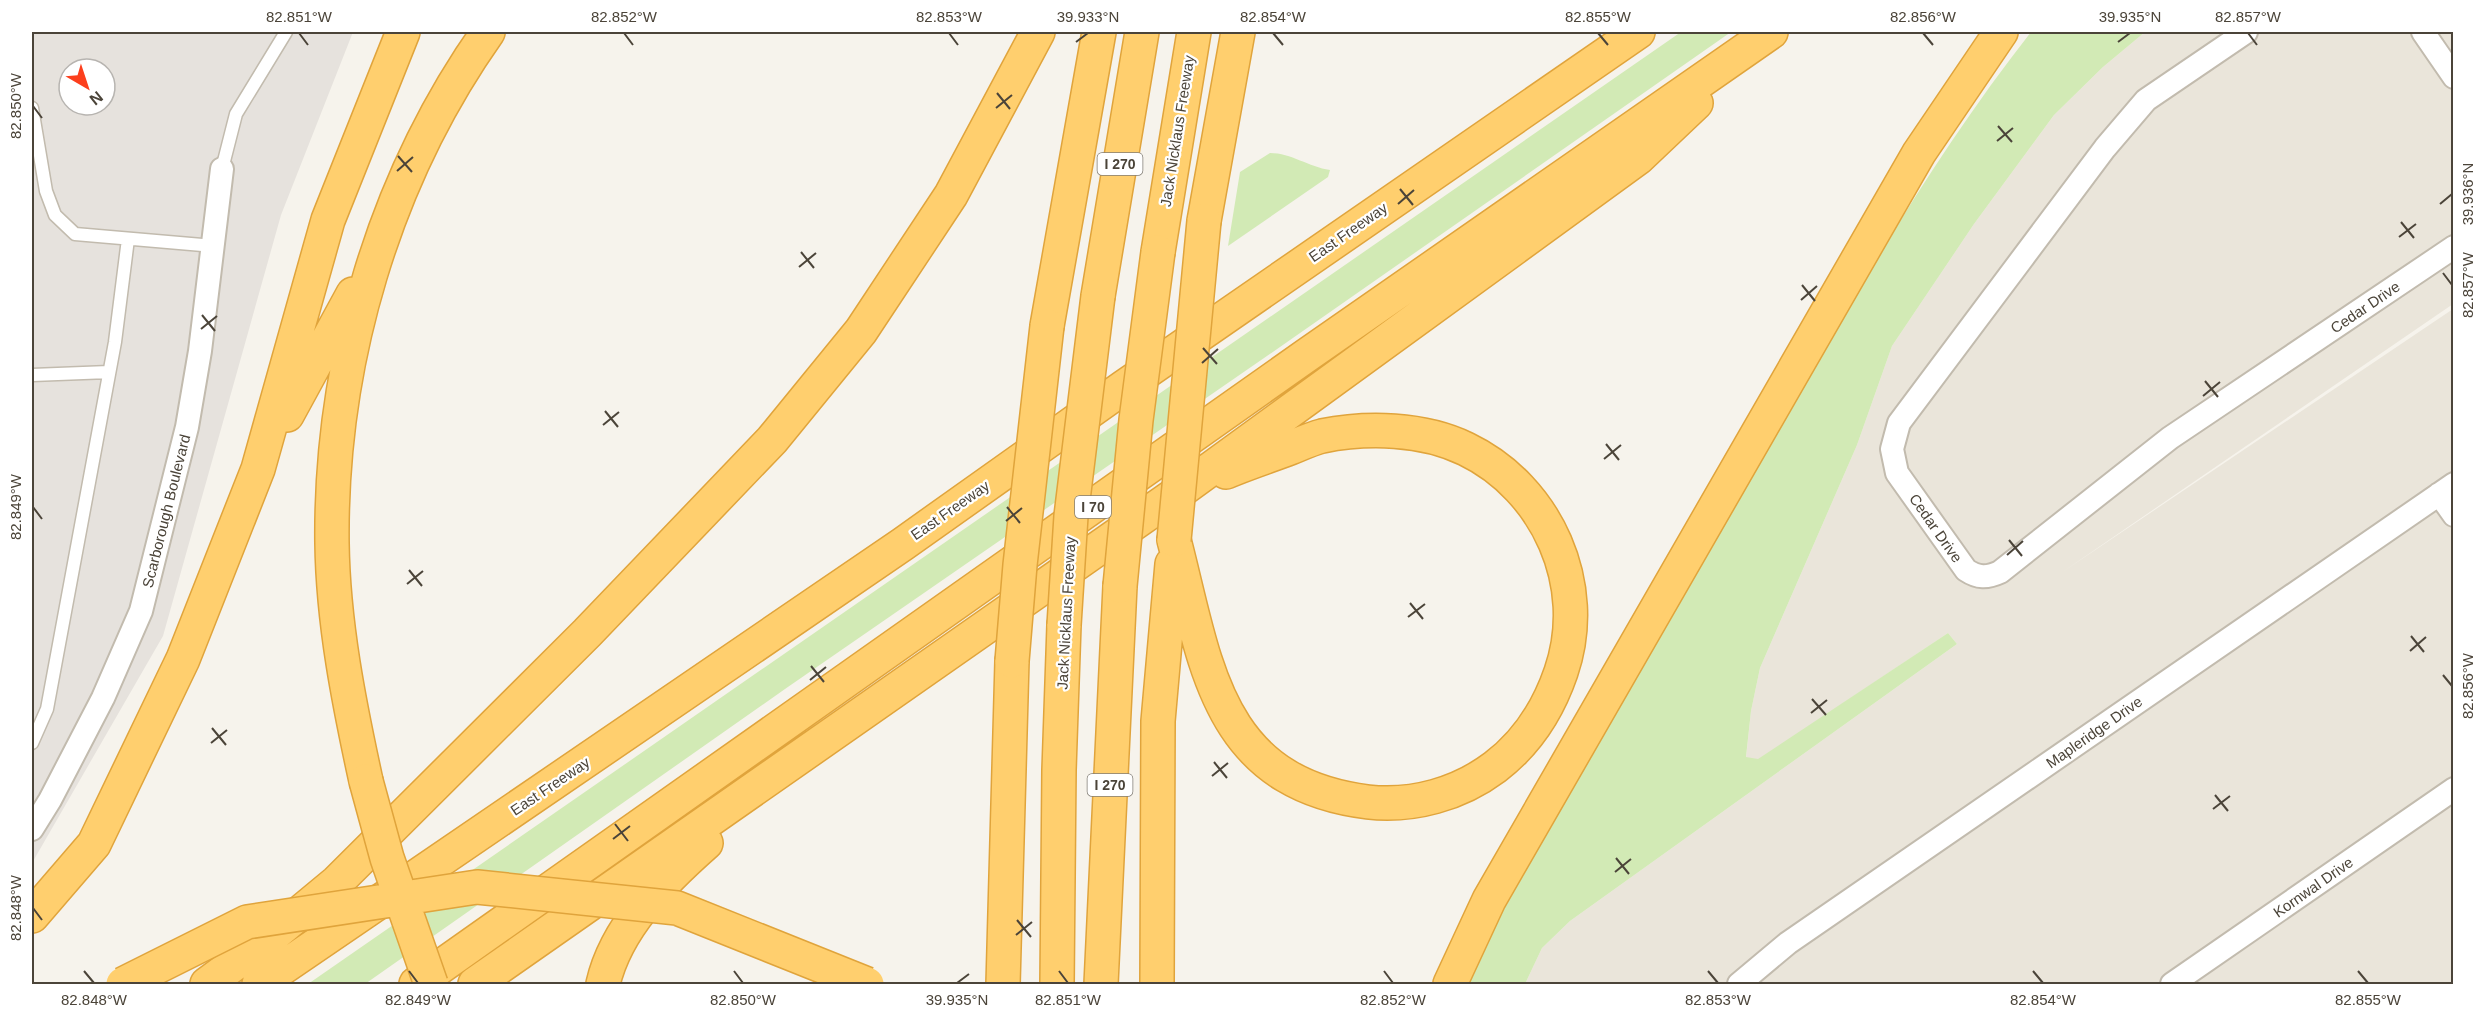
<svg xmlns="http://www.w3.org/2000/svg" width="2485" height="1016" font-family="Helvetica,sans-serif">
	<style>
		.residential { fill: #eae5da }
		.industrial { fill: #e6e2dd; fill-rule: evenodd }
		.green { fill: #d2eab5 }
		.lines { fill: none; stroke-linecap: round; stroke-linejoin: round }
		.lane-casing { stroke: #c2bbae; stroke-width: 15 }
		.street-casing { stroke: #c2bbae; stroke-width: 26 }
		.highway-casing { stroke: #e0a43c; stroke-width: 36 }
		.lane { stroke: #fff; stroke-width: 12 }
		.street { stroke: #fff; stroke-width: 22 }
		.highway { stroke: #ffcf6e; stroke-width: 33 }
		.highway-bridge-casing { stroke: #e0a43c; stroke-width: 36; stroke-linecap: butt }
		.highway-bridge { stroke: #ffcf6e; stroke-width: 33 }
		.ticks { fill: none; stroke: #4b4439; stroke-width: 2 }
		.labels { text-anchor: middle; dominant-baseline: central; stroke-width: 4.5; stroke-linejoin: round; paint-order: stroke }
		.shield { fill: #fff; stroke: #817c74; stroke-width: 1.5 }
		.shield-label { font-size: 14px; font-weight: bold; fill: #4b4439 }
		.street-label { font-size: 15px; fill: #4b4439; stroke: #fff }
		.neatline { fill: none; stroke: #4b4439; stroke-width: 2 }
		.ticks-label { font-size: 15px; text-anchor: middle; fill: #4b4439 }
	</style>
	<rect width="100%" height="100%" fill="#f6f3ec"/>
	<path class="residential" d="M2145 32H2453V304L2061 573 2453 309V984H1525L1542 948 1570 921 1957 644 1948 633 1758 760 1746 758 1751 711 1760 668 1857 445 1892 346 1974 224 2054 115 2103 67Z"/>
	<path class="industrial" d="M32 32H353L281 215 163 636 32 863ZM69 69H105V105H69Z"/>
	<path class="green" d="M1681 32H1731L1280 347 785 689 365 984H308Z
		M2031 32H2145L2103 67 2054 115 1974 224 1892 346 1857 445 1760 668 1751 711 1746 757 1758 759 1948 633 1957 644 1570 921 1542 948 1525 984H1461L1873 265C1922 184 1973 106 2031 32Z
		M1270 153C1291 153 1309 167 1330 170L1328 177 1228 246 1240 172Z"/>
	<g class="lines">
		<g class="lane-casing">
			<path id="lane" d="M32 108 46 191 55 215 75 234 214 246
				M222 169 236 114 286 32
				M32 375 109 372
				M32 743 47 709 115 342 128 239"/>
		</g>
		<g class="street-casing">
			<path id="street" d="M2246 32 2146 100 2105 148 1899 423 1892 449 1897 473 1966 570C1978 578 1987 578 2000 572L2170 438 2454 247
				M2423 32 2454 77
				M2439 494 2454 515
				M32 829 50 800 103 698 141 611 187 427 200 351 222 169
				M1739 984 1788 943 2454 484
				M2172 984 2454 789"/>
		</g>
		<g class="highway-casing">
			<path id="highway" d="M1204 221 1238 32
				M1158 252 1194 32
				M1098 296 1142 32
				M1047 326 1099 32
				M287 415 353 294
				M1174 540C1206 663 1215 783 1368 802 1413 807 1459 794 1495 767 1528 742 1548 710 1561 672 1591 585 1547 488 1466 449 1423 428 1367 427 1322 436 1311 439 1300 444 1290 448 1269 456 1247 463 1226 472
				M366 781C349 703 333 623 332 543 330 363 384 179 488 32
				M32 916 94 844 183 659 258 469 328 220 403 32
				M207 984 267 940 337 882 587 633 772 440 861 331 951 195 1038 32
				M259 984 903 544 1124 387 1638 32
				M416 984 1307 355 1771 32
				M475 984 1183 489 1638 158 1696 103
				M603 984C616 927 663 881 706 843
				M1003 984 1012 661
				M1057 984 1059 770 1064 625
				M1101 984 1120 586
				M1157 984 1158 721 1172 564
				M1450 984 1489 900 1919 153 2001 32"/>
		</g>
		<use href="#lane" class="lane"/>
		<use href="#street" class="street"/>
		<use href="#highway" class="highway"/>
		<g class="highway-bridge-casing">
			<path id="highway-bridge" d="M1174 540 1204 221
				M1120 586 1136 420 1158 252
				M1064 625 1071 516 1098 296
				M1012 661 1020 565 1047 326
				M366 781 387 858 431 984
				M123 984 247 922 477 887 677 908 867 984"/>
		</g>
		<use href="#highway-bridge" class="highway-bridge"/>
	</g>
	<path class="ticks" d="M299 33 308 45M624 33 633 45M949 33 958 45M1273 33 1283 45M1598 33 1608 45M1923 33 1933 45M2248 33 2257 45M1076 42 1088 33M2118 42 2130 33M997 93 1010 109M33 106 42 118M996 108 1012 95M1998 126 2012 142M1997 141 2013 128M398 156 412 172M397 171 413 157M1400 189 1413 205M1398 204 1414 190M2440 204 2452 194M2401 222 2414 238M2399 237 2416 224M801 252 814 268M799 267 816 253M2443 273 2452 285M1802 285 1815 301M1801 300 1817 286M202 315 215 331M201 329 217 316M1203 348 1217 364M1202 363 1218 349M2205 381 2218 397M2203 396 2220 382M605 411 618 427M603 425 619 412M1606 444 1619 460M1604 459 1621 445M33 507 42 519M1007 507 1020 523M1006 521 1022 508M2009 540 2022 556M2007 555 2023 541M409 570 422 586M407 584 423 571M1410 603 1423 619M1408 617 1425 604M2411 636 2424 652M2410 651 2426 637M811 666 824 682M2443 675 2452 686M810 680 826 667M1812 699 1826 715M1811 713 1827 700M212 728 226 745M211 743 227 730M1214 762 1227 778M1212 776 1228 763M2215 795 2228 811M2213 809 2230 796M615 824 628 841M613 839 630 826M1616 858 1629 874M1615 872 1631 859M33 908 42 920M1017 920 1031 937M1016 935 1032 922M84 971 94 983M409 971 418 983M734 971 743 983M1059 971 1068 983M1384 971 1393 983M1708 971 1718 983M2033 971 2043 983M2358 971 2368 983M957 983 969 974"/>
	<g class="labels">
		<g class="shield">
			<rect x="1097.5" y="153" width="45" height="22" rx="4.5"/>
			<rect x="1075" y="496" width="36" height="22" rx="4.5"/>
			<rect x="1087.5" y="774" width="45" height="22" rx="4.5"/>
		</g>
		<g class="shield-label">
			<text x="1120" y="164">I 270</text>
			<text x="1093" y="507">I 70</text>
			<text x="1110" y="785">I 270</text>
		</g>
		<g class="street-label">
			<text transform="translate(1177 131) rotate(-81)">Jack Nicklaus Freeway</text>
			<text transform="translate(1348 232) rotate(-35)">East Freeway</text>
			<text transform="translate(2365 307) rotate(-34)">Cedar Drive</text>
			<text transform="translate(950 510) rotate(-35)">East Freeway</text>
			<text transform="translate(166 511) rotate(-76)">Scarborough Boulevard</text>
			<text transform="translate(1936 528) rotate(55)">Cedar Drive</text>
			<text transform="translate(1066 613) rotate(-87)">Jack Nicklaus Freeway</text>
			<text transform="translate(2094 732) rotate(-35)">Mapleridge Drive</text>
			<text transform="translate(550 786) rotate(-34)">East Freeway</text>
			<text transform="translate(2313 887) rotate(-35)">Kornwal Drive</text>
		</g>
	</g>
	<rect width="2485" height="1016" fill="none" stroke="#ffffff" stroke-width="66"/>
	<g transform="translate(87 87) rotate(141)"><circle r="28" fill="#ffffff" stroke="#b7b4b0" stroke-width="1.5"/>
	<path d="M0-4.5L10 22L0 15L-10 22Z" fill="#fc3f1d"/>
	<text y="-9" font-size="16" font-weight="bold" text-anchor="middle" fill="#4b4439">N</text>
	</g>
	<rect x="33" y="33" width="2419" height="950" class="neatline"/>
	<g class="ticks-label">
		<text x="299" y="22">82.851°W</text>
		<text x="624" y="22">82.852°W</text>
		<text x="949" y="22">82.853°W</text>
		<text x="1088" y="22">39.933°N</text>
		<text x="1273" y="22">82.854°W</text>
		<text x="1598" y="22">82.855°W</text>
		<text x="1923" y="22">82.856°W</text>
		<text x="2130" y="22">39.935°N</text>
		<text x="2248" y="22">82.857°W</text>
		<text transform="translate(16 106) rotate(-90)" y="5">82.850°W</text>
		<text transform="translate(2468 194) rotate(-90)" y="5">39.936°N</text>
		<text transform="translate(2468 285) rotate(-90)" y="5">82.857°W</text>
		<text transform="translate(16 507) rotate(-90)" y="5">82.849°W</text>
		<text transform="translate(2468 686) rotate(-90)" y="5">82.856°W</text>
		<text transform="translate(16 908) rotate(-90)" y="5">82.848°W</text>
		<text x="94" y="1005">82.848°W</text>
		<text x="418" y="1005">82.849°W</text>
		<text x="743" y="1005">82.850°W</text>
		<text x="957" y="1005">39.935°N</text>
		<text x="1068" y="1005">82.851°W</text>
		<text x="1393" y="1005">82.852°W</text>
		<text x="1718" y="1005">82.853°W</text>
		<text x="2043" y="1005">82.854°W</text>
		<text x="2368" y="1005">82.855°W</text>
	</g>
</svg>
